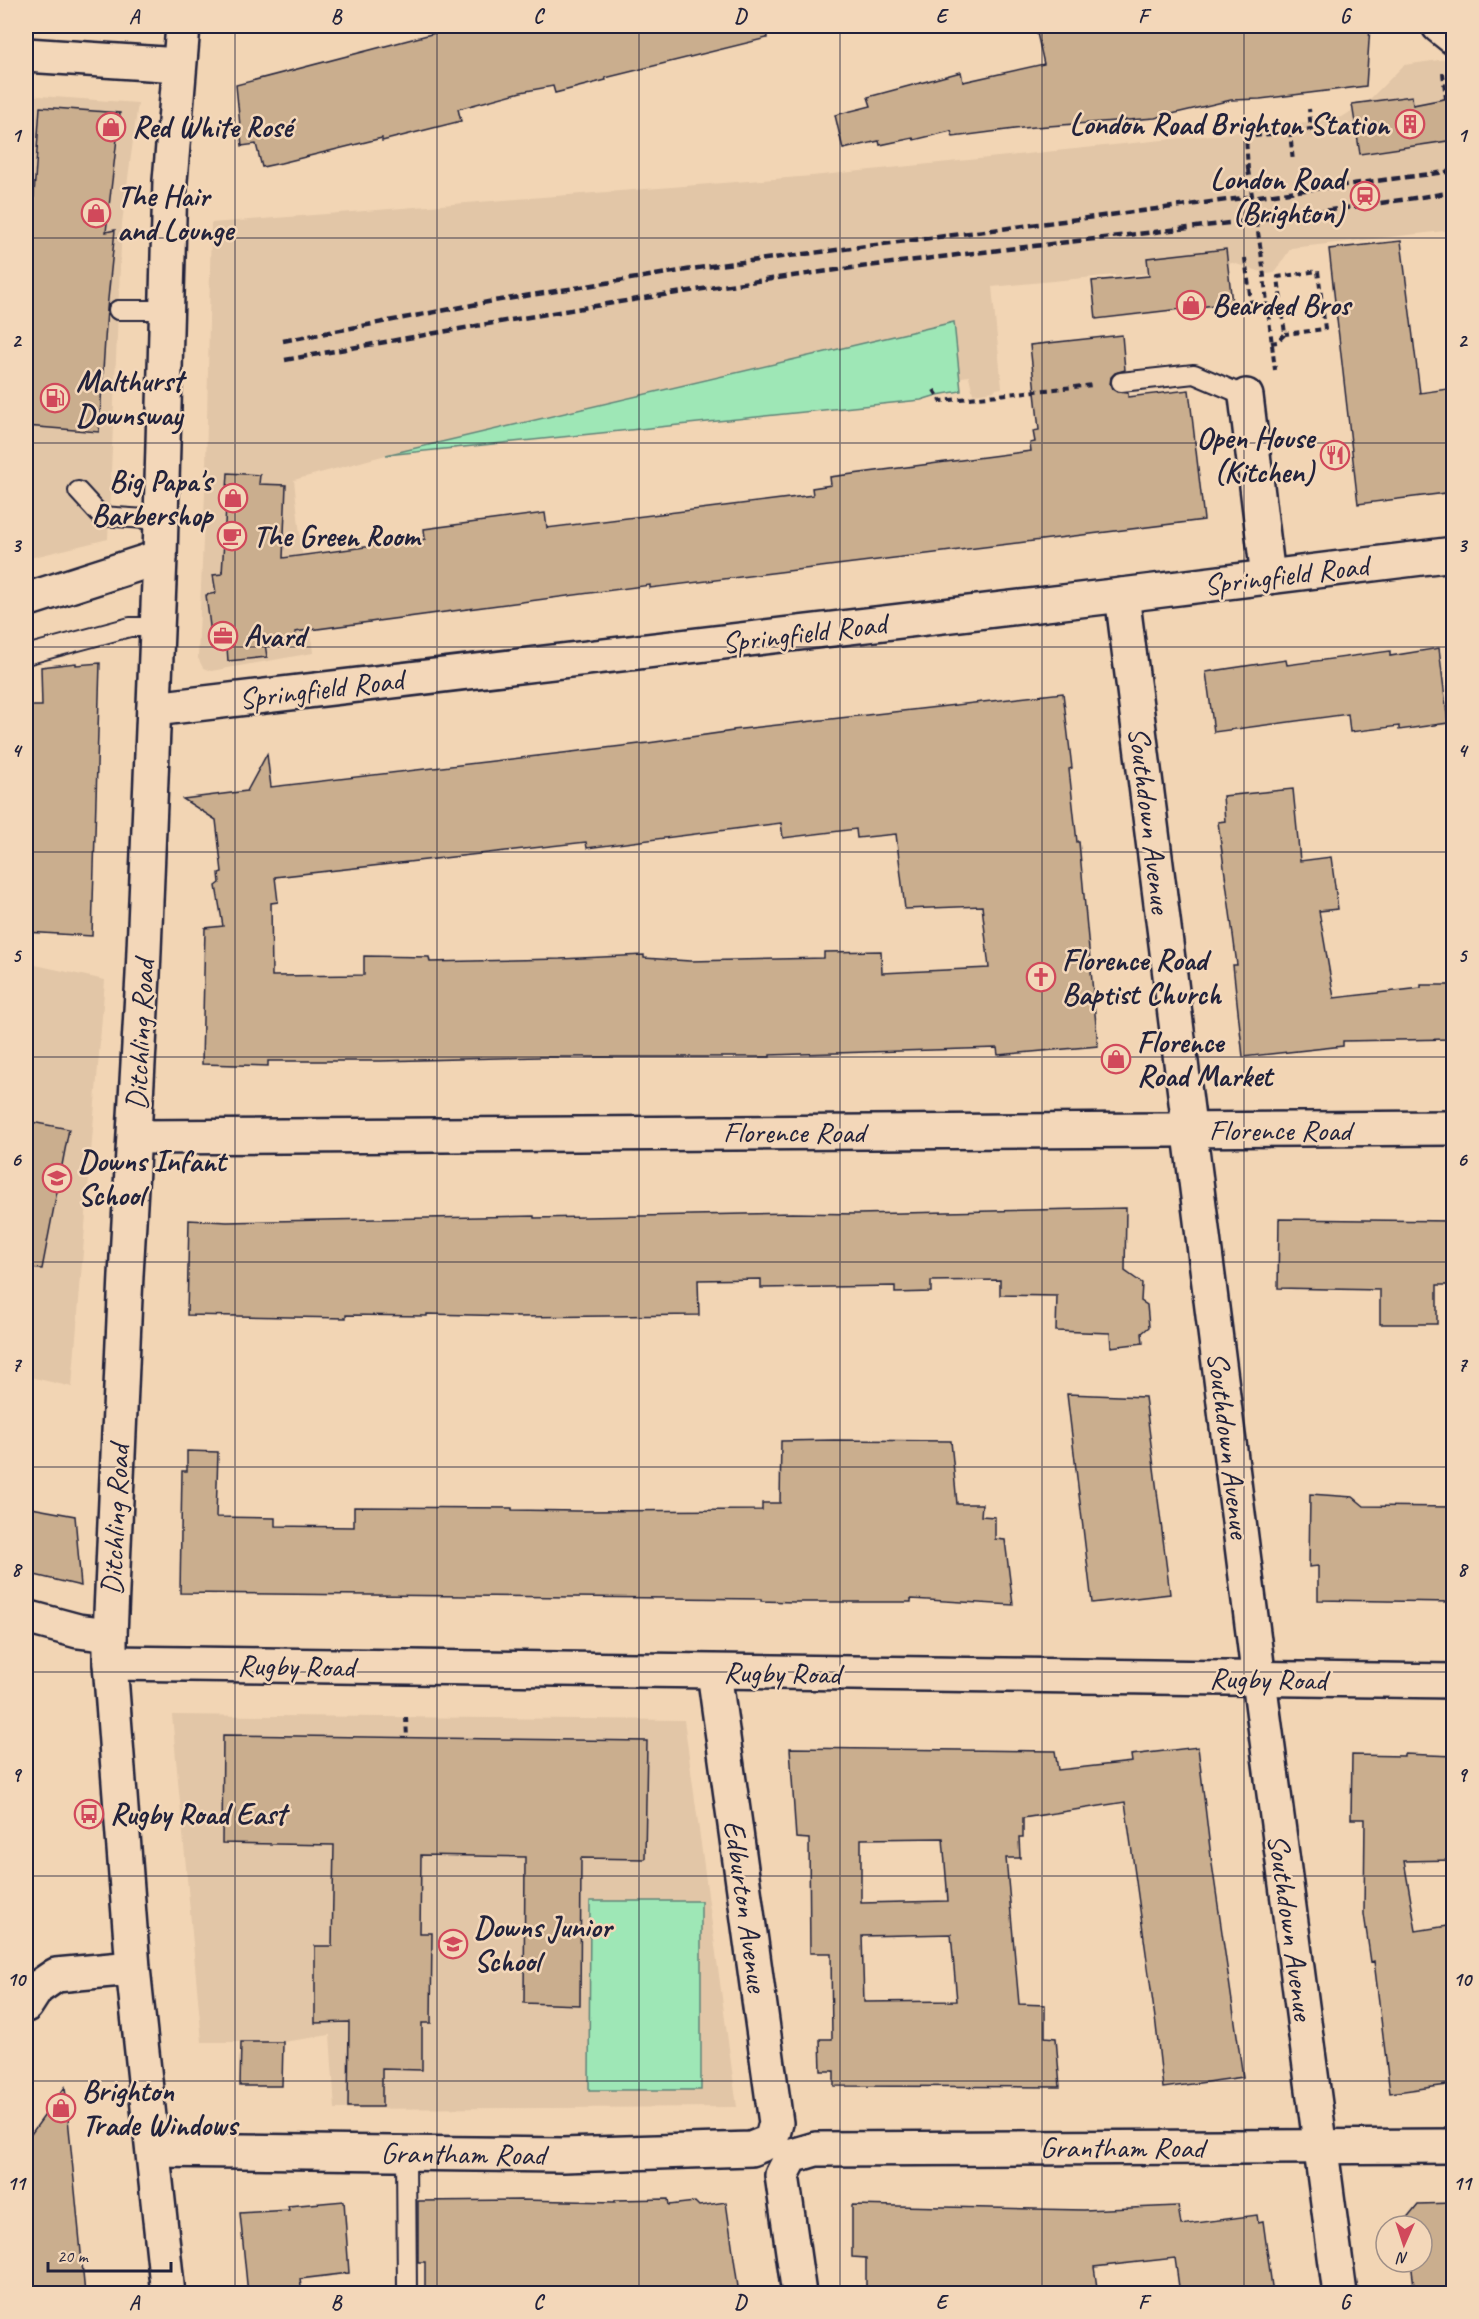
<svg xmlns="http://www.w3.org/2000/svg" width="1479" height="2319" font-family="Caveat,sans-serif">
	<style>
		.built { fill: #e2c6a7 }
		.green { fill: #9ee7b6; stroke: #608478; stroke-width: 1.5 }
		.building { fill: #caae8e; stroke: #22223b; stroke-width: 1.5; fill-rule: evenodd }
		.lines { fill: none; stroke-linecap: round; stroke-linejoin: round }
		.service-casing { stroke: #22223b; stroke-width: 22 }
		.minor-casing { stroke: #22223b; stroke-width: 38 }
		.tertiary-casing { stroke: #22223b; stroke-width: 38 }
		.path { stroke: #22223b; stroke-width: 4; stroke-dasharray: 6 4.5; stroke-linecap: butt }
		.service { stroke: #f3d7b9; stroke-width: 18 }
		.minor { stroke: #f3d7b9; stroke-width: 33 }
		.tertiary { stroke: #f3d7b9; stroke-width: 33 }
		.rail { stroke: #22223b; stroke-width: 4.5; stroke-dasharray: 9 4.5; stroke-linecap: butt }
		.path-bridge { stroke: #22223b; stroke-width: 4; stroke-dasharray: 6 4.5; stroke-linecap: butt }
		.grid { fill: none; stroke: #22223b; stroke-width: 1.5; stroke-opacity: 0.55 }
		.labels { text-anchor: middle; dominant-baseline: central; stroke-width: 5; stroke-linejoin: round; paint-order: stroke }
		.poi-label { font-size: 30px; font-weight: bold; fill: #22223b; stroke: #f3d7b9; text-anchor: start }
		.street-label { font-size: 30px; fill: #22223b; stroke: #f3d7b9 }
		.neatline { fill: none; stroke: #22223b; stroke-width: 2 }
		.grid-label { font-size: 20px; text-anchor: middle; font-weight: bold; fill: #22223b }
	</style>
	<rect width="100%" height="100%" fill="#f2d5b4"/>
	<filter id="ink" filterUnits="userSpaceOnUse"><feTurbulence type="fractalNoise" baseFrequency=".0167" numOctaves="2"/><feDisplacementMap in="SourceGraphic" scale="12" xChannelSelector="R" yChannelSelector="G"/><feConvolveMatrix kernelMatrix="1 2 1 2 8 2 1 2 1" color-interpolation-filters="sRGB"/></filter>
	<g filter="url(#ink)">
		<path class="built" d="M1453 58V230L1291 248 1274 273 1268 274 1233 263 1115 277V275L992 287 1002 388 995 389 994 391 973 394 969 376 919 383 921 400 386 455 294 480 313 653 211 671 203 668 198 658 206 469 211 223 812 176 1231 133 1342 117 1368 101 1404 65Z
			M26 95 138 103 122 223 108 539 26 559Z
			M26 963 105 980 72 1387 26 1376Z
			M172 1715 684 1720 737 2107 335 2109 330 2035 283 2042H202Z"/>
		<path class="green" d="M954 322 961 391 937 395 921 400 386 455Z
			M590 1901H701V2090H589Z"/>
		<path class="building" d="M462 26H766L767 38 605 78 606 80 555 93 553 86 521 92 458 109 461 121 382 141V138L281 163 262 167 256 144 242 146 236 85Z
			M1038 26H1370L1366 86 1260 99 1231 100 1155 118 1022 128 953 137 951 131 914 140 913 138 880 145 879 141 843 149 835 115 871 106 868 97 961 72 963 82 1044 64 1037 33 1039 32Z
			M1412 96 1413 105 1454 97V140L1360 154 1352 104Z
			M40 107 120 113 106 232 115 230 107 309 99 432 26 426V252H30Z
			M1401 241 1420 393 1454 388V492L1358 504 1329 249Z
			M1226 249 1232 303 1096 319 1092 281 1149 276 1147 258Z
			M1122 335 1125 370 1115 373 1111 377 1110 384 1112 389 1117 392 1128 393V397L1189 390 1204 520 650 588V585L295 632 296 640 265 644 267 657 228 661 227 647 213 649 206 595 216 593 213 575 222 574 228 473 260 475 259 484 286 485 283 558 425 539 424 529 545 513 547 528 813 495 812 488 831 485 830 477 1031 451 1030 443 1035 442 1033 431 1039 430 1030 345Z
			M1439 648 1448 723 1399 730V726L1350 732 1348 714 1214 732 1206 672 1286 660 1287 665 1390 651V656Z
			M76 663V665L100 663 92 936 26 932V706H42L41 667Z
			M1063 693 1072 768 1069 769 1077 842H1079L1098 1046 998 1055 997 1048 770 1055V1057H538L381 1061H268V1066L202 1064 205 928 223 926 216 886 220 883 219 873 222 872 216 820 183 799 247 791 267 754 271 787 648 743 733 731V730ZM781 823 783 838 856 829 857 838 896 834 905 909 982 906 989 968 882 973 881 951 824 952V958L690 961 644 958V955L560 959 430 962 429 957 364 956V975L272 976 271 903 278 902 275 877 586 842 587 848Z
			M1293 789 1300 861 1331 857 1338 909 1319 911 1334 998 1421 988V985H1453V1039L1343 1041V1046L1243 1057 1233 965H1237L1218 822 1225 821 1223 796Z
			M26 1121 69 1129 42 1269 26 1268Z
			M1126 1208 1125 1271 1142 1283 1141 1301 1147 1305 1149 1327 1142 1333 1143 1343 1111 1347 1110 1333 1056 1331 1057 1296 1000 1295V1280L931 1281V1292L895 1293V1286L761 1288V1279L698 1280 699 1315 516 1317V1316L427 1314V1316L346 1315V1318L187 1315 189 1220 227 1222 534 1216V1218L792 1213 857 1214Z
			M1279 1219 1452 1221 1453 1285H1437V1324H1380V1290L1278 1288Z
			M1067 1394 1145 1397 1170 1594 1092 1603Z
			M834 1440 951 1441 957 1504H982L981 1516 995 1517V1539L1005 1540 1013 1605 911 1599V1602H794L761 1601V1599L180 1593 182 1471H187V1451L218 1452 216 1517 275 1518V1526L354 1527V1507L512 1508V1510L578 1511 762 1510V1503H780L781 1441Z
			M1310 1494 1353 1497 1364 1506 1454 1507V1602L1318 1600V1566L1309 1567Z
			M26 1507 75 1516 81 1586 26 1573Z
			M223 1735 647 1741 645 1859 581 1858 580 2005 524 2003 525 1857 421 1855 420 1933H432L431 2023H422V2070L382 2069V2107H348L349 2022 315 2023V1946H332L334 1845 222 1843Z
			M1198 1747 1211 1857 1243 2077 1163 2088 1156 2025 1125 1802 1023 1818V1837H1019L1020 1858H1006L1019 2004 1045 2005V2037L1056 2038 1060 2087 834 2086V2071H821L820 2039H832L831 1953H810L809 1839 796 1838 790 1748 1055 1751 1058 1770 1132 1762 1131 1755ZM943 1838 948 1901 861 1903V1839ZM951 1934 957 2001 864 2002 862 1936Z
			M1404 1754 1454 1756V1860L1404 1861 1416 1931 1454 1925V2084L1390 2093 1374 1961 1371 1962 1364 1914 1365 1819H1351L1352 1755 1404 1756Z
			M241 2042H283L282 2086H240Z
			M65 2087 85 2294H26V2141Z
			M668 2199 669 2205 695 2202 699 2206 726 2202 739 2294H425V2262H418V2201L520 2200 615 2202V2200Z
			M344 2201 349 2273 300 2279 302 2294H248L240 2213 289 2210 288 2206Z
			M1454 2203V2294H1415L1411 2262H1422V2226H1406L1405 2220 1418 2204Z
			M852 2205 1084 2210 1178 2206 1181 2225 1257 2215 1258 2222 1263 2221 1273 2294H1180L1175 2258 1094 2267 1098 2294H866V2258L852 2257Z"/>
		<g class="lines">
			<g class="service-casing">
				<path id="service" d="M118 310H167
					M1121 382 1194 374 1246 396
					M78 491 101 516 161 520
					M26 655 130 627H157
					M406 2153 407 2294"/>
			</g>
			<g class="minor-casing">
				<g id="minor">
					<path d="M1439 26 1454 38"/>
					<path d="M26 55 179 65"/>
					<path d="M1246 396 1268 577"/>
					<path d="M1122 595 1259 1680 1340 2294"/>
					<path d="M26 600 160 557"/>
					<path d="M154 709 1122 595 1454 554"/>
					<path d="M135 1137 1454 1128"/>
					<path d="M26 1617 78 1631 110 1635"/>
					<path d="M110 1663 1454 1681"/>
					<path id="s1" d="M153 2150 563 2155 751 2149 771 2141 776 2123 714 1672"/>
					<path d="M799 2294 782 2175 792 2156 816 2149 1454 2146"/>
				</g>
			</g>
			<g class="tertiary-casing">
				<path id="tertiary" d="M26 2005 37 1988 56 1975 133 1968
					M168 2294 133 1968 110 1663V1635L126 1275 143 975 160 557 170 181 183 26"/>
			</g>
			<path class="path" d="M1443 73 1446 99
				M1290 131 1293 162
				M1248 170 1246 137 1311 129 1309 109
				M1261 251 1275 370
				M1245 258 1252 309 1268 304
				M1271 343 1277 342 1285 334 1278 277 1318 271 1325 329 1285 334
				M934 390 941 401 1093 385
				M406 1717 407 1738"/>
			<use href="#service" class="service"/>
			<use href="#minor" class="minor"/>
			<use href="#tertiary" class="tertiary"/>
			<path class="rail" d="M283 341 488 302 711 266 1454 171
				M285 360C489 323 694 287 900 262 1085 239 1270 221 1454 192"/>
			<path class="path-bridge" d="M1248 170 1261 251"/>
		</g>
	</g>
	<path class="grid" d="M235 26V2294M437 26V2294M639 26V2294M840 26V2294M1042 26V2294M1244 26V2294M26 238H1454M26 443H1454M26 647H1454M26 852H1454M26 1057H1454M26 1262H1454M26 1467H1454M26 1672H1454M26 1876H1454M26 2081H1454"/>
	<defs>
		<g id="building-ring" transform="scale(1.5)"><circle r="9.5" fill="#f3d7b9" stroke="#d1495b" stroke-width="1.5"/><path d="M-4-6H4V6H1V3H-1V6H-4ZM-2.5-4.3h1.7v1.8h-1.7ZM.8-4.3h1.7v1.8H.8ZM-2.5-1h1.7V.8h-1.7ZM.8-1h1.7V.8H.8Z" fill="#d1495b"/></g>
		<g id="shop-ring" transform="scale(1.5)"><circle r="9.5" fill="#f3d7b9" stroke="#d1495b" stroke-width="1.5"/><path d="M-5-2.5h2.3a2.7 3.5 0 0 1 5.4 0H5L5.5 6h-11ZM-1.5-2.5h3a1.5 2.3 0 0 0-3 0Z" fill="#d1495b"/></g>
		<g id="station-ring" transform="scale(1.5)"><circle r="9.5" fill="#f3d7b9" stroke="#d1495b" stroke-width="1.5"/><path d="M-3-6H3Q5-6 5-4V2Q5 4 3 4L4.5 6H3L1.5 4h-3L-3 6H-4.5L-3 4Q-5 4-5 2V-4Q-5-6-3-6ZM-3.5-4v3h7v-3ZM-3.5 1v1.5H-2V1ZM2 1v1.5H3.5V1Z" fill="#d1495b"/></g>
		<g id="fuel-ring" transform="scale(1.5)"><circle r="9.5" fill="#f3d7b9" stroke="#d1495b" stroke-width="1.5"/><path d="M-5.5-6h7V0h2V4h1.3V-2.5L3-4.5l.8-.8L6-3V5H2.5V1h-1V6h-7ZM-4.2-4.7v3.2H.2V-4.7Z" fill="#d1495b"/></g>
		<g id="restaurant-ring" transform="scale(1.5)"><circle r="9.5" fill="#f3d7b9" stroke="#d1495b" stroke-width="1.5"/><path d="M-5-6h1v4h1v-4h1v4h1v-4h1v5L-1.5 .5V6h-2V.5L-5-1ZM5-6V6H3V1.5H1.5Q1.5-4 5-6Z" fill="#d1495b"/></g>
		<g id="cafe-ring" transform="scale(1.5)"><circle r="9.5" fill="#f3d7b9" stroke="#d1495b" stroke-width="1.5"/><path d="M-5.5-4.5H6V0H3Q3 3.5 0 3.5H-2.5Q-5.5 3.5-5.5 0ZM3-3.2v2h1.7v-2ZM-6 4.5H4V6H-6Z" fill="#d1495b"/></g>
		<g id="office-ring" transform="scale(1.5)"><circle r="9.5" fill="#f3d7b9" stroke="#d1495b" stroke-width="1.5"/><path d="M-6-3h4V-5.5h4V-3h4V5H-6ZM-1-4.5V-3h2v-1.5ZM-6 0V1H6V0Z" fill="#d1495b"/></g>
		<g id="church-ring" transform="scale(1.5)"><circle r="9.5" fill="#f3d7b9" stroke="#d1495b" stroke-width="1.5"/><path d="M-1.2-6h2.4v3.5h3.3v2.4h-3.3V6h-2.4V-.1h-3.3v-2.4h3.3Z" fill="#d1495b"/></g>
		<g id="school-ring" transform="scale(1.5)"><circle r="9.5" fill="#f3d7b9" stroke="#d1495b" stroke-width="1.5"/><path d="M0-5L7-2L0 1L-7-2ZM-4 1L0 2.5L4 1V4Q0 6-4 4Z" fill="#d1495b"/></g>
		<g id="bus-ring" transform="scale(1.5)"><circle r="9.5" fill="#f3d7b9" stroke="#d1495b" stroke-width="1.5"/><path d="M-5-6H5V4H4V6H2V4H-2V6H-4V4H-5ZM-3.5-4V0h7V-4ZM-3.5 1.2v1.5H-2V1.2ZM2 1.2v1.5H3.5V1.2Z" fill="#d1495b"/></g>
	</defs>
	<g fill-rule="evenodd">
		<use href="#building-ring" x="1410" y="124"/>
		<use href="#shop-ring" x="111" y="127"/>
		<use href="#station-ring" x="1365" y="196"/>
		<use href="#shop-ring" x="96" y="213"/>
		<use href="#shop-ring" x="1191" y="305"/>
		<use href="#fuel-ring" x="55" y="398"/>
		<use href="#restaurant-ring" x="1335" y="455"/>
		<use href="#shop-ring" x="233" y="498"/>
		<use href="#cafe-ring" x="232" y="536"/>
		<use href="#office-ring" x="223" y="636"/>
		<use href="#church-ring" x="1041" y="977"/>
		<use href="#shop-ring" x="1116" y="1059"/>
		<use href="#school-ring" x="57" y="1178"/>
		<use href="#bus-ring" x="89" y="1814"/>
		<use href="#school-ring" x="453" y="1944"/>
		<use href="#shop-ring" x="61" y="2108"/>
	</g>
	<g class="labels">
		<g class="poi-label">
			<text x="1389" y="124" text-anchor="end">London Road Brighton Station</text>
			<text x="132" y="127">Red White Rosé</text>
			<text x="1344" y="179" text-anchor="end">London Road<tspan x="1344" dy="34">(Brighton)</tspan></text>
			<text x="117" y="196">The Hair<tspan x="117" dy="34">and Lounge</tspan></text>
			<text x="1212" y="305">Bearded Bros</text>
			<text x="76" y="381">Malthurst<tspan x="76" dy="34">Downsway</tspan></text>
			<text x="1314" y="438" text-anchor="end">Open House<tspan x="1314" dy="34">(Kitchen)</tspan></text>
			<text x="212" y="481" text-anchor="end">Big Papa's<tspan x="212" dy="34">Barbershop</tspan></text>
			<text x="253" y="536">The Green Room</text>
			<text x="244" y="636">Avard</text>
			<text x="1062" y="960">Florence Road<tspan x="1062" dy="34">Baptist Church</tspan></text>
			<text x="1137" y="1042">Florence<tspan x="1137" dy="34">Road Market</tspan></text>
			<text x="78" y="1161">Downs Infant<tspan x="78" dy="34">School</tspan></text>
			<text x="110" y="1814">Rugby Road East</text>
			<text x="474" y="1927">Downs Junior<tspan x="474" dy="34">School</tspan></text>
			<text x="82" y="2091">Brighton<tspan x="82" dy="34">Trade Windows</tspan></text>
		</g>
		<g class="street-label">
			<text transform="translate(1286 575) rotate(-7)">Springfield Road</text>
			<text transform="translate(804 633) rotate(-7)">Springfield Road</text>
			<text transform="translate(321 689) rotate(-7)">Springfield Road</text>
			<text transform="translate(1150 820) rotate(83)">Southdown Avenue</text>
			<text transform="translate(140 1035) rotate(-87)">Ditchling Road</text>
			<text x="1280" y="1130">Florence Road</text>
			<text x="794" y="1132">Florence Road</text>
			<text transform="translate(1229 1445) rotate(83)">Southdown Avenue</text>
			<text transform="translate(115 1520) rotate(-87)">Ditchling Road</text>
			<text transform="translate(296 1666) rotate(1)">Rugby Road</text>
			<text transform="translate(782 1673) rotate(1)">Rugby Road</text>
			<text transform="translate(1268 1679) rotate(1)">Rugby Road</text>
			<text transform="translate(746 1906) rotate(82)">Edburton Avenue</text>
			<text transform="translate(1291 1927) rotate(82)">Southdown Avenue</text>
			<text x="1122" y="2147">Grantham Road</text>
			<text stroke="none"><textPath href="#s1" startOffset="310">Grantham Road</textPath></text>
		</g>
	</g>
	<rect width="1479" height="2319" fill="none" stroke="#f3d7b9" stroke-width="66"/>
	<g transform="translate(1404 2244) rotate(183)"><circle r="28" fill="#f3d7b9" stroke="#9f8f87" stroke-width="1.5"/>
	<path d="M0-4.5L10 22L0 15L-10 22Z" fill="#d1495b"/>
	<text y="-9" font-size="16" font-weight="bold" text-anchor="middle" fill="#22223b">N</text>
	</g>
	<path d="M48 2262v9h123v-9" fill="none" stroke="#22223b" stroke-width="3"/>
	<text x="57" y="2262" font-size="18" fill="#22223b" stroke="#f3d7b9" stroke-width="4.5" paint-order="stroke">20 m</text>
	<rect x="33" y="33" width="1413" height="2253" class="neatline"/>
	<g class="grid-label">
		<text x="134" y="23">A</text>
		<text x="336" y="23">B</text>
		<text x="538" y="23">C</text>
		<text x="740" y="23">D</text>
		<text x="941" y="23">E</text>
		<text x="1143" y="23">F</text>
		<text x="1345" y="23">G</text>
		<text x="16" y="142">1</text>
		<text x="1462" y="142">1</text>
		<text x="16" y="347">2</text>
		<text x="1462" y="347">2</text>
		<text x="16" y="552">3</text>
		<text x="1462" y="552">3</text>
		<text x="16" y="757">4</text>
		<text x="1462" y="757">4</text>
		<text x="16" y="962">5</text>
		<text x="1462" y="962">5</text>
		<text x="16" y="1166">6</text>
		<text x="1462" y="1166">6</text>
		<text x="16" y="1371">7</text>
		<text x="1462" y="1371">7</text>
		<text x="16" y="1576">8</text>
		<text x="1462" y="1576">8</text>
		<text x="16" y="1781">9</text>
		<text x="1462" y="1781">9</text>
		<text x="16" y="1986">10</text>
		<text x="1462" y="1986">10</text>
		<text x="16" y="2190">11</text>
		<text x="1462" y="2190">11</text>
		<text x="134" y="2309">A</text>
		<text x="336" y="2309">B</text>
		<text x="538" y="2309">C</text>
		<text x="740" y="2309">D</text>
		<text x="941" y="2309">E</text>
		<text x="1143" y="2309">F</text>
		<text x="1345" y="2309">G</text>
	</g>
</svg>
